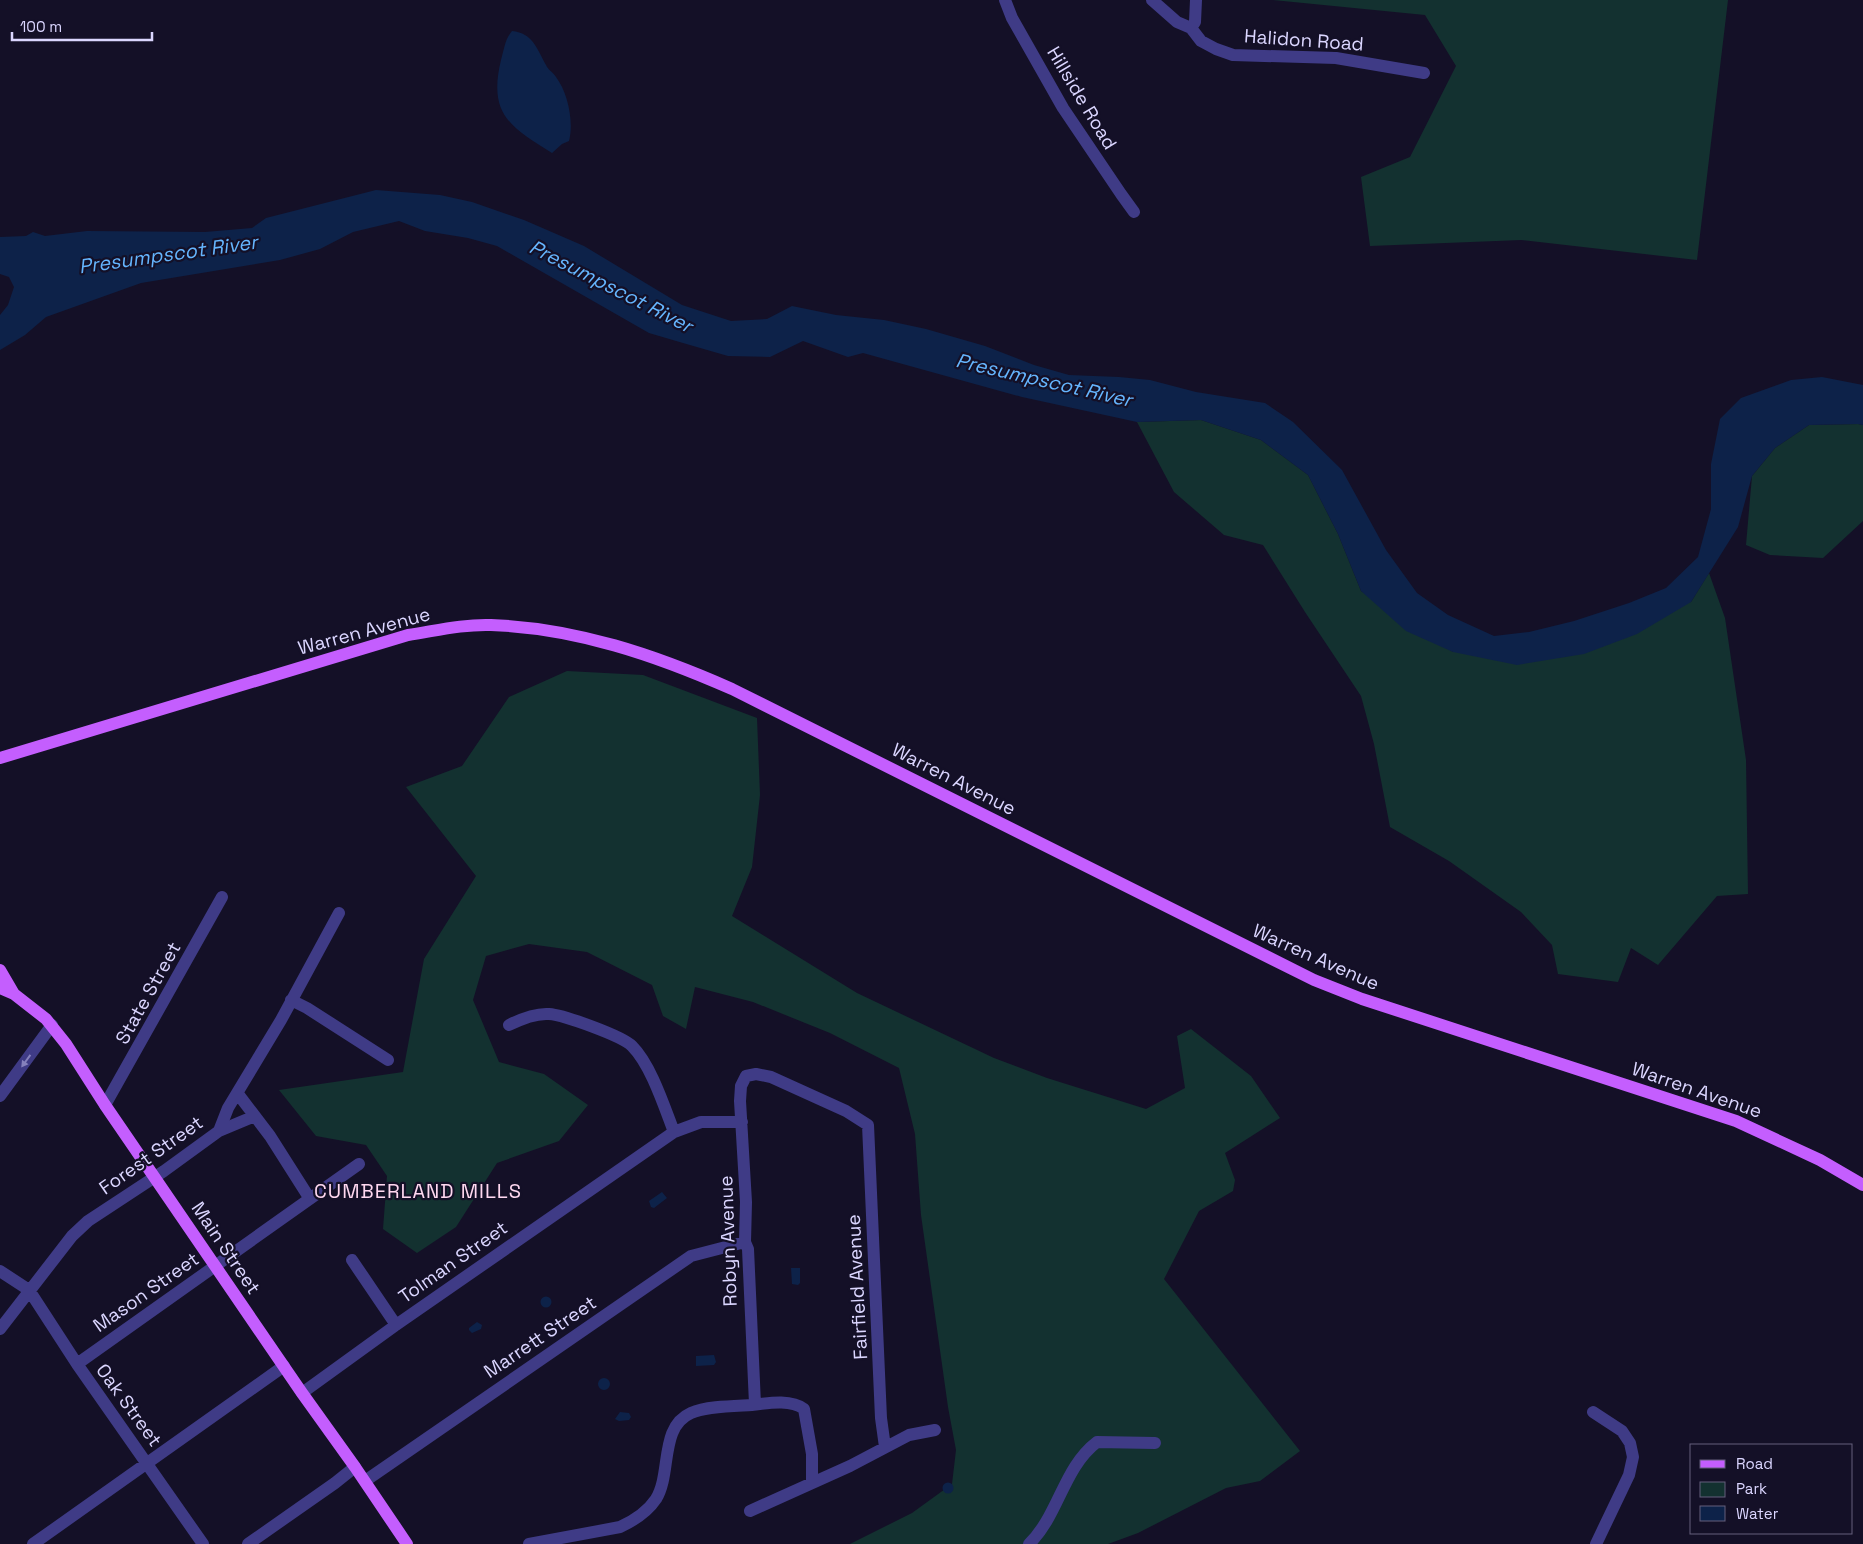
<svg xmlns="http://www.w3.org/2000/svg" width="1863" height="1544" font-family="'Space Grotesk',sans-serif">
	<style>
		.green { fill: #133130 }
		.water { fill: #0d2249 }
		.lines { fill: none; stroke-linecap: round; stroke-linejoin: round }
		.minor { stroke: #3f3b86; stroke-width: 12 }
		.major { stroke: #c45efe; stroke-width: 12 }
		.oneway { fill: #8581bc }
		.labels { text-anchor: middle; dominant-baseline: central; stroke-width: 4.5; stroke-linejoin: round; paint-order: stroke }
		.street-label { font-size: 19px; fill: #dbd6ff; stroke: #141027 }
		.water-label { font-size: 20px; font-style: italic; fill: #65b5fe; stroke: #141027 }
		.neighbourhood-label { font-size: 20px; letter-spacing: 1px; fill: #ffd8f0; stroke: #141027 }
	</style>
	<rect width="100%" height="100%" fill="#141027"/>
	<path class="green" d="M1273 0H1728L1697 260 1521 240 1370 246 1361 177 1410 157 1456 66 1425 15Z
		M1201 420 1261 440 1308 475 1338 534 1361 591 1453 652 1691 602 1709 573 1725 618 1746 760 1748 894 1717 896 1658 965 1631 948 1618 982 1558 974 1552 945 1521 912 1449 861 1390 827 1374 744 1361 696 1305 612 1263 545 1224 535 1174 492 1137 422Z
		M1858 424 1863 425V521L1823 558 1770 555 1746 545 1752 476 1775 448 1809 425Z
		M567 671 643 675 757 718 760 795 752 867 732 916 857 993 994 1058 1047 1078 1146 1109 1185 1088 1177 1036 1191 1029 1251 1076 1280 1118 1225 1153 1235 1180 1233 1191 1199 1211 1164 1279 1300 1451 1260 1481 1226 1488 1138 1533 1108 1544H850L912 1513 952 1484 956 1450 948 1407 921 1215 915 1134 899 1068 830 1033 753 1002 695 987 686 1029 663 1016 652 985 587 952 529 944 486 956 473 1000 499 1062 544 1074 588 1105 559 1141 497 1163 456 1227 417 1253 383 1229 387 1176 366 1145 316 1136 279 1090 403 1072 424 959 476 876 406 787 462 766 509 697Z"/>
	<path class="water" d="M512 31C533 33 537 49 546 65 548 70 553 72 556 77 568 93 574 122 569 141L562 144 552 153C510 127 488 114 501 60 504 50 505 39 512 31Z
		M376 190 440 195 472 202 524 220 584 246 682 305 731 321 767 319 792 306 836 315 884 320 926 329 985 346 1034 365 1069 375 1119 377 1150 380 1196 392 1265 403 1293 422 1342 470 1386 550 1417 593 1448 615 1494 636 1529 632 1574 621 1629 603 1666 588 1698 557 1711 509V464L1720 419 1741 398 1791 380 1822 377 1863 385V425L1858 424 1809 425 1775 448 1752 476 1738 527 1691 602 1637 634 1584 654 1517 665 1453 652 1406 631 1361 591 1338 534 1308 475 1261 440 1201 420 1137 422 1022 397 863 353 848 357 803 341 770 357 728 356 683 343 649 333 497 246 468 238 425 231 399 221 353 232 320 249 280 260 141 283 46 317 25 335 0 350V315L8 305 14 287 9 277 0 274V237L26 236 33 232 45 236 87 231 205 232 252 228 266 218Z
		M662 1192 667 1198 654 1208 651 1207 649 1201Z
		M791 1268H800V1283L798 1285 792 1284Z
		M540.5 1302a5.5 5.5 0 1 1 11 0a5.5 5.5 0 1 1-11 0Z
		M477 1322 482 1325 481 1329 472 1333 469 1330V1328Z
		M714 1355 716 1362 714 1365 696 1366V1356Z
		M598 1384a6 6 0 1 1 12 0a6 6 0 1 1-12 0Z
		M620 1412 629 1413 631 1417 629 1420 619 1421 615 1419Z
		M942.5 1488a5.5 5.5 0 1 1 11 0a5.5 5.5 0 1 1-11 0Z"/>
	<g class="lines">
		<path class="minor" d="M1005 0 1012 18 1063 108 1121 194 1134 212
			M1152 0 1177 22 1191 28 1201 41 1216 49 1233 55 1336 58 1424 73
			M1191 28 1195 22 1196 0
			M291 1000 307 1008 388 1060
			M509 1025C521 1019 536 1013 549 1014 564 1015 622 1036 632 1046 651 1065 664 1106 674 1132
			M238 1094 270 1136 310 1199
			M0 1096 52 1025
			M105 1105 222 897
			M219 1131 255 1116
			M352 1260 396 1325
			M0 1271 29 1290 77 1364 203 1544
			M0 1329 72 1236 88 1221 164 1171 219 1131 228 1108 281 1020 339 913
			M77 1364 359 1164
			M302 1393 396 1325 674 1132 701 1122H742
			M755 1404 748 1249 745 1242 746 1202 740 1101 741 1086 746 1076 756 1074 771 1077 846 1111 868 1125 881 1418 885 1447
			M1593 1412 1622 1431 1630 1443 1633 1457 1629 1475 1596 1544
			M365 1481 691 1256 745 1242
			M750 1511 850 1466 909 1435 935 1430
			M33 1544 284 1366
			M248 1544 335 1483 355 1467
			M529 1544 620 1527C633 1521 648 1511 656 1499 672 1473 659 1427 691 1413 707 1406 735 1406 752 1405 768 1403 791 1399 804 1409L812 1454V1482
			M1029 1544C1059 1515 1063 1468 1097 1442L1155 1443"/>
		<path class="major" d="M0 758 408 635C435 631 463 624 491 625 576 628 655 655 732 689L1314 980 1362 999 1736 1121 1820 1160 1863 1185
			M0 970 14 994
			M0 988 14 994 46 1019 66 1044 105 1105 302 1393 355 1467 407 1544"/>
	</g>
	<defs><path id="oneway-solid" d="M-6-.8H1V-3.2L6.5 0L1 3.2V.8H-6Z" transform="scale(1.25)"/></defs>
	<use class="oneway" href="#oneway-solid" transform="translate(26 1061) rotate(126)"/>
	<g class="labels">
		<g class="street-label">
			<text transform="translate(1304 40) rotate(4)">Halidon Road</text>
			<text transform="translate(1082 98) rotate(59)">Hillside Road</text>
			<text transform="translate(364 631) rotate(-15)">Warren Avenue</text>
			<text transform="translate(954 779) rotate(27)">Warren Avenue</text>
			<text transform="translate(1316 957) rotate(24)">Warren Avenue</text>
			<text transform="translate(148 993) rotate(-61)">State Street</text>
			<text transform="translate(1697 1090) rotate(19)">Warren Avenue</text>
			<text transform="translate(151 1155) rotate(-35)">Forest Street</text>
			<text transform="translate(728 1241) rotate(-92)">Robyn Avenue</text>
			<text transform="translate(226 1248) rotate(56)">Main Street</text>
			<text transform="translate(453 1262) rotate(-35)">Tolman Street</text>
			<text transform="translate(857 1287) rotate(-93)">Fairfield Avenue</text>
			<text transform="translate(146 1292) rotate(-35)">Mason Street</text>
			<text transform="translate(540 1337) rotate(-34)">Marrett Street</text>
			<text transform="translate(129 1405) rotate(54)">Oak Street</text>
		</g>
		<g class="water-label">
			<text transform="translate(168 254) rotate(-8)">Presumpscot River</text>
			<text transform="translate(611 286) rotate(27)">Presumpscot River</text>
			<text transform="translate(1044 380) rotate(13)">Presumpscot River</text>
		</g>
		<g class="neighbourhood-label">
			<text x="418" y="1191">CUMBERLAND MILLS</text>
		</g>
	</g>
	<rect x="1690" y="1444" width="162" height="90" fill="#141027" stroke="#645f7d"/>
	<rect x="1700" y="1460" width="25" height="8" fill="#c45efe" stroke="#645f7d"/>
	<text x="1736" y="1469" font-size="15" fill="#dbd6ff">Road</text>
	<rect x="1700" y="1482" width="25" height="15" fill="#133130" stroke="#645f7d"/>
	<text x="1736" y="1494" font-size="15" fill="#dbd6ff">Park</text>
	<rect x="1700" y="1506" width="25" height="15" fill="#0d2249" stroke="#645f7d"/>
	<text x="1736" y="1519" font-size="15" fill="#dbd6ff">Water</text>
	<path d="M12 32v8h140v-8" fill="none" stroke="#dbd6ff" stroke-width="2.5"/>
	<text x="20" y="32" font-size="15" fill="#dbd6ff" stroke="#141027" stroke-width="4" paint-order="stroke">100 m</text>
</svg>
